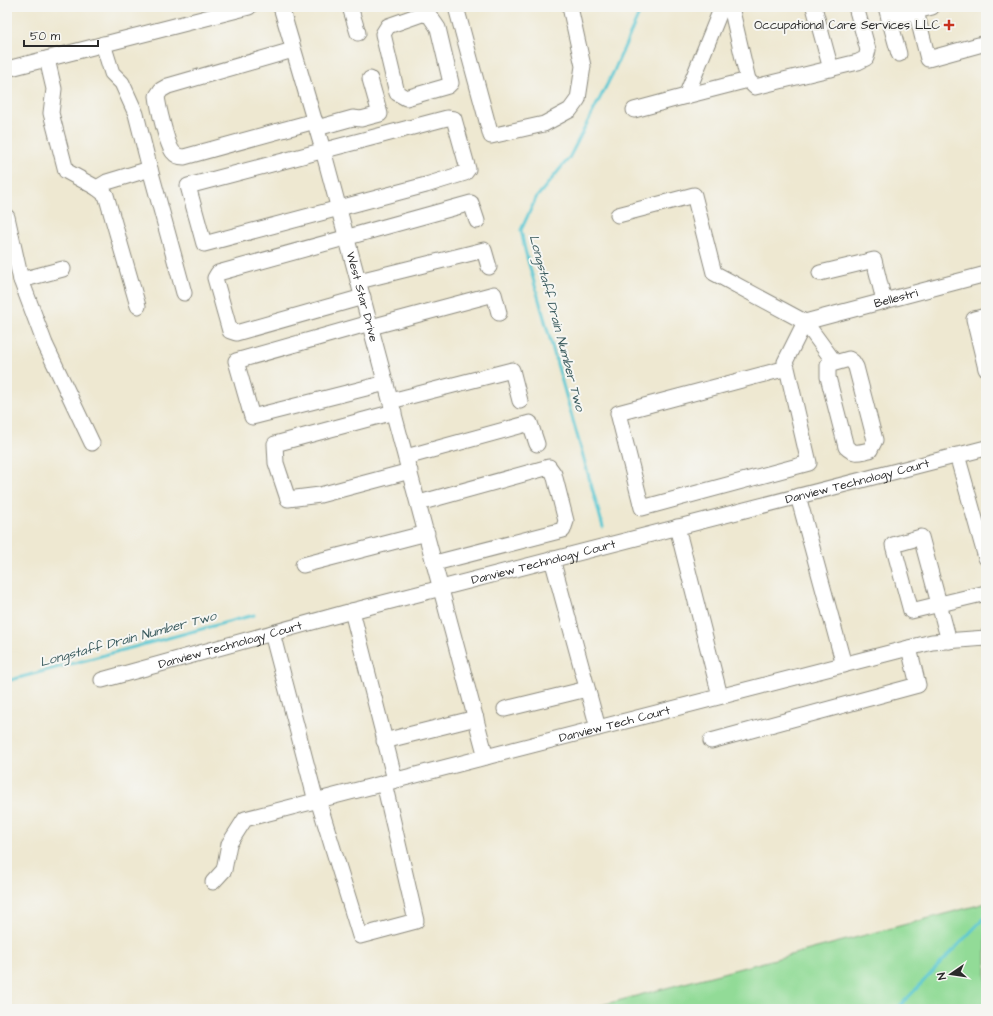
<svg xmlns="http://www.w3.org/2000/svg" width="993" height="1016" font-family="'Architects Daughter',sans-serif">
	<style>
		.green { fill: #92db97; stroke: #5e8361 }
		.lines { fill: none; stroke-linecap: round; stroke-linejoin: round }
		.stream { stroke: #5bc8d3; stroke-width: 3 }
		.minor-casing { stroke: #8c8a7e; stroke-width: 17 }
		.minor { stroke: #fff; stroke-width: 15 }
		.poi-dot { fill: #c8321e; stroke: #f6f6f2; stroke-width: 1.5 }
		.labels { text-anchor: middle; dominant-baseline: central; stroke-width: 4; stroke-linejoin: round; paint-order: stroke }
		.poi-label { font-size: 12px; fill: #2b2b2b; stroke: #f6f6f2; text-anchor: end }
		.street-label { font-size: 12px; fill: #2b2b2b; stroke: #f6f6f2 }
		.water-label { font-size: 13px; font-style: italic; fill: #395a5d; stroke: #f6f6f2 }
	</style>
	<rect width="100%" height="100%" fill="#f6f6f2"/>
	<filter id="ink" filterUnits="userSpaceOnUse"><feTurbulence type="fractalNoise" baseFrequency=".025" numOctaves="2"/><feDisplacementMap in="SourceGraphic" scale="8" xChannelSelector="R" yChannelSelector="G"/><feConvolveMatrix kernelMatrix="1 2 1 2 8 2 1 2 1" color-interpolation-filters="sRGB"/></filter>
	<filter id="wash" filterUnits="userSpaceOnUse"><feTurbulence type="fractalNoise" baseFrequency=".012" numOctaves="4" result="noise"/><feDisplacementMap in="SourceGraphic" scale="16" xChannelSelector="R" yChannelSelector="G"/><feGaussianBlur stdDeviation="0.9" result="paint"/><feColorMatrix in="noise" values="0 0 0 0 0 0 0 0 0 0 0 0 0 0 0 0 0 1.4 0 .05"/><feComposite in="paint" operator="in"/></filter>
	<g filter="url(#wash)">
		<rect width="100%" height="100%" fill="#eee8d1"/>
		<path class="green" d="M986 903V1009H587Z"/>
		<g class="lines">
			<path class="stream" d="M603 527 525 250 521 230 536 198 569 158 613 73 642 7
				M7 681 254 615
				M897 1009 986 916"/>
		</g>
	</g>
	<g filter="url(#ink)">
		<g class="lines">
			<g class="minor-casing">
				<g id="minor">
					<path id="s1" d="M281 7 323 150 486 757"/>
					<path d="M350 7 358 33"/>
					<path d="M456 7 491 136 544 124 570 110 578 99 583 66 570 7"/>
					<path d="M814 7 831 69"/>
					<path d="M886 7 889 18 932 7"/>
					<path d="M915 7 928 59 986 43"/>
					<path d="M422 14 429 15 438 28 451 83 448 86 406 98 397 93 383 34 388 26Z"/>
					<path d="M889 18 899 54"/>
					<path d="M103 44 112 73 122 83 136 114 150 169"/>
					<path d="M293 50 168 86 161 90 157 96C158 106 167 145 173 152 176 156 180 157 184 157L315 121"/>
					<path d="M47 59 54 89 51 113 66 171 97 188 107 182 150 169 184 293"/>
					<path d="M7 69 249 7"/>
					<path d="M748 80 755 87 858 62 866 58 868 50 856 7"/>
					<path d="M686 96 748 80 731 7"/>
					<path d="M634 110 686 96 722 7"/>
					<path d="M447 118 454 119 468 169 465 173 426 185 204 244 188 186Z"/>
					<path d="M317 128 353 118 361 119 380 114 370 79"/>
					<path d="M97 188 106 195 138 306"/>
					<path d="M618 215 694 195 714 273 805 322 835 363 828 365V377L846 447C854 455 860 452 870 450L875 440 856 367 853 362 849 359 835 363"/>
					<path d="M7 217 21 280 63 269"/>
					<path d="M820 273 874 260 884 301"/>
					<path d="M21 280 45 344 92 443"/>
					<path d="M359 281 484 250 489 267"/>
					<path d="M363 297 236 333 230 331 215 278 218 273 471 203 477 221"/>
					<path d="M986 316 974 319 986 369"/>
					<path id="s2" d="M805 322 986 274"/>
					<path d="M370 323 236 361 252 417 386 383"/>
					<path d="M371 327 494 294 499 313"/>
					<path d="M787 368 618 413 642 508 809 463 787 368 785 362 805 322"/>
					<path d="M391 401 512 370 520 401"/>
					<path d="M394 412 275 444 276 463 288 499 320 495 410 471"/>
					<path d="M957 455 986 558"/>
					<path d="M406 457 530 423 537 444"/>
					<path d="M798 496 844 665"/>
					<path d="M419 503 549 467 554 474 566 521 563 530 435 563"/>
					<path d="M677 527 720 696"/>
					<path d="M552 559 598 728"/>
					<path d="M303 565 427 533"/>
					<path d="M352 611 395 780"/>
					<path d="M272 633 316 801"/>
					<path d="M949 641 921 537 893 545 911 611 986 593"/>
					<path id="s3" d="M102 680 352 611 986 448"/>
					<path d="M505 709 587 689"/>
					<path d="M384 741 476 718"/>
					<path d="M711 741 918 685 909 648"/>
					<path d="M318 800 360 936 416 921 384 783"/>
					<path id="s4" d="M213 882 224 870 229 844 245 819 932 642 986 638"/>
				</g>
			</g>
			<use href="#minor" class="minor"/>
		</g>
	</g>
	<path class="poi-dot" d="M947 19h4v4h4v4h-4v4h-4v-4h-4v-4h4z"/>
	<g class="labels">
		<g class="poi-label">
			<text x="940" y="25">Occupational Care Services LLC</text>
		</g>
		<g class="street-label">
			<text stroke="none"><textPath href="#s1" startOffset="301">West Star Drive</textPath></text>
			<text stroke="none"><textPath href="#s2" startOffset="94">Bellestri</textPath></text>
			<text stroke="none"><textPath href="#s3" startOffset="781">Danview Technology Court</textPath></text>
			<text stroke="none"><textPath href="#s3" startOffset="457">Danview Technology Court</textPath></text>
			<text stroke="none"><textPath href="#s3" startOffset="133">Danview Technology Court</textPath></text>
			<text stroke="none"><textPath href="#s4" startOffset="454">Danview Tech Court</textPath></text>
		</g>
		<g class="water-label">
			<text transform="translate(557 323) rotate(75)">Longstaff Drain Number Two</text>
			<text transform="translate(128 639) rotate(-15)">Longstaff Drain Number Two</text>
		</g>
	</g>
	<rect width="993" height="1016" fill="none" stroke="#f6f6f2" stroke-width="24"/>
	<g transform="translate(951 974) rotate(257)" stroke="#f6f6f2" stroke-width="3" paint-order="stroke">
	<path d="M0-3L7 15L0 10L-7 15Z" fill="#2b2b2b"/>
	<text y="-6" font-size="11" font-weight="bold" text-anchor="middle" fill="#2b2b2b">N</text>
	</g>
	<path d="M24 40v6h74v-6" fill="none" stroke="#2b2b2b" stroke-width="2"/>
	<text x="30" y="40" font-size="12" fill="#2b2b2b" stroke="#f6f6f2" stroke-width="3" paint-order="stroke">50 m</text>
</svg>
